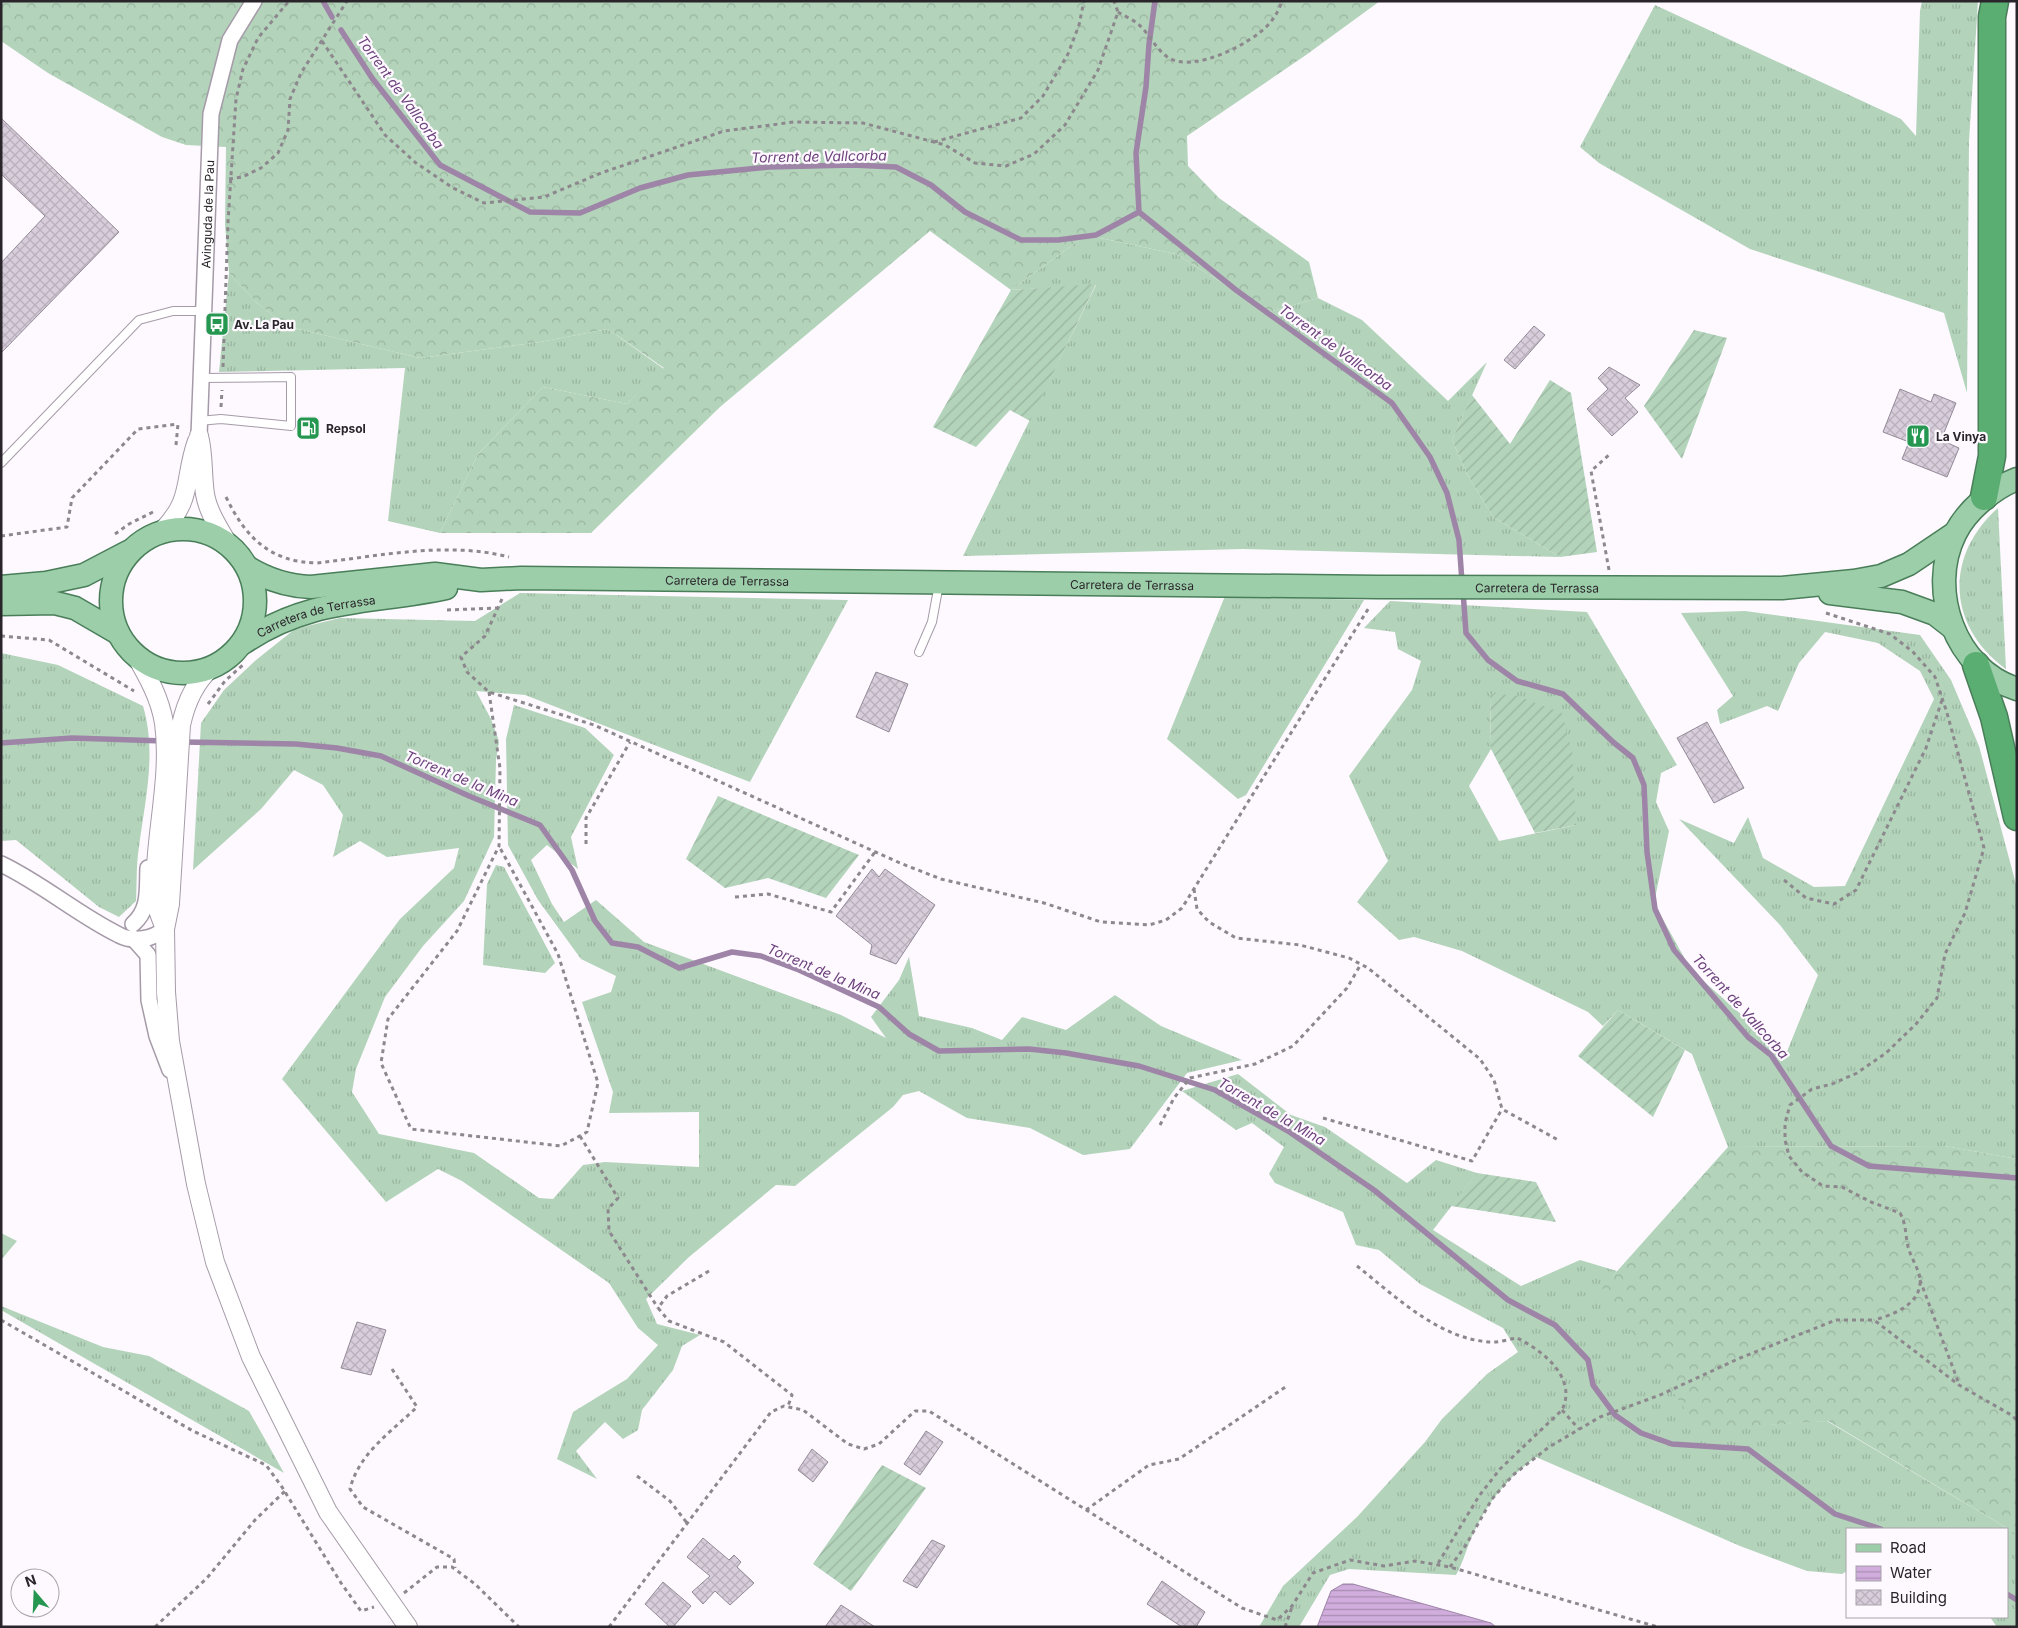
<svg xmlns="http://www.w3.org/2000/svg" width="2018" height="1628" font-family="Inter,sans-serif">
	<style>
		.grass { fill: url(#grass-tufts); fill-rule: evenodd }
		.forest { fill: url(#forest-crowns) }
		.garden { fill: url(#garden-furrows) }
		.water { fill: url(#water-rules); stroke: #9e84a7 }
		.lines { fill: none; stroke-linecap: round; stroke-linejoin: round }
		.stream { stroke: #9e84a7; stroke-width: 5.5 }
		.building { fill: url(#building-cross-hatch); stroke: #948a98 }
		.service-casing { stroke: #a59ba8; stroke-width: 10 }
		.minor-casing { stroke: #a59ba8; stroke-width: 18 }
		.tertiary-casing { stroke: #a59ba8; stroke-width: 20 }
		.primary-casing { stroke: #497e59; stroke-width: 25 }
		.motorway-casing { stroke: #497e59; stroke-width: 29 }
		.path { stroke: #8c888d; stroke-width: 3; stroke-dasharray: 4 4; stroke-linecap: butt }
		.service { stroke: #fff; stroke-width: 8 }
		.minor { stroke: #fff; stroke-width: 15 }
		.tertiary { stroke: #fff; stroke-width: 18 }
		.primary { stroke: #9cceaa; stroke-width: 22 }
		.motorway { stroke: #5aae72; stroke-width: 26 }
		.labels { text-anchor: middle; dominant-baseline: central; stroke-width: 4.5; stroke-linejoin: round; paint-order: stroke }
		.street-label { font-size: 12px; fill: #29252a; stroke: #fdf9ff }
		.poi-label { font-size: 12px; font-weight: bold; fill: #29252a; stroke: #fdf9ff; text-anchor: start }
		.water-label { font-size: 14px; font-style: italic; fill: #6d417c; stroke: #fdf9ff }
	</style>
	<defs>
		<pattern id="grass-tufts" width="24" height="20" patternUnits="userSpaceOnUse" patternTransform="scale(1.25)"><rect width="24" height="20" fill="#b3d3ba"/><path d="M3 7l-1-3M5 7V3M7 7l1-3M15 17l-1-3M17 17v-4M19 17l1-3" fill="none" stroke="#9ab5a0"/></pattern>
		<pattern id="forest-crowns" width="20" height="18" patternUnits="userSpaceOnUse" patternTransform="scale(1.25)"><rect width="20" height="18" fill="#b3d3ba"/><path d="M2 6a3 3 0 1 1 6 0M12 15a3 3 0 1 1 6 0" fill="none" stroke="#9ab5a0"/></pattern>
		<pattern id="garden-furrows" width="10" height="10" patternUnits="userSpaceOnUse" patternTransform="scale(1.25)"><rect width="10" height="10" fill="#b3d3ba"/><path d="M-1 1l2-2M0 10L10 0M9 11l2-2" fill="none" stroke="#9ab5a0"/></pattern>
		<pattern id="water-rules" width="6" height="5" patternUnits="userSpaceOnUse" patternTransform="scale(1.25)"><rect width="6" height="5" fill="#d0addd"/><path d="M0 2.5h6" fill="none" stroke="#a98db3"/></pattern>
		<pattern id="building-cross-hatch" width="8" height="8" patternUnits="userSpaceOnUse" patternTransform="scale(1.25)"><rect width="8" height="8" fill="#d7cddb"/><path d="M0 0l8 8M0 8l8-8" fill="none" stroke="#b9b0bc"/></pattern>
	</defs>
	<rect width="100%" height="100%" fill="#fdf9ff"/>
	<path class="grass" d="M1922 1H1978L1969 141 1967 393 1944 313 1750 249 1599 163 1580 147 1655 5 1901 119 1916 136 1920 11Z
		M1086 235 1176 254 1269 312 1318 298 1362 320 1448 401 1487 362 1452 440 1467 474 1493 517 1560 557 1243 549 963 556 1096 285 1011 290Z
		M229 273 256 302 286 326 420 358 540 342 608 329 664 369 627 404 543 387 478 454 440 533 388 521 405 368 219 372Z
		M1998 508 2006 669C1947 626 1944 556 1998 508Z
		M520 593 848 600 750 782 525 695 476 691 491 719 499 741 496 760 494 837 464 901 423 946 385 997 356 1069 352 1092 379 1134 474 1153 539 1198 553 1199 583 1165 605 1162 699 1167V1112L609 1113 613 1092 582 1002 611 992 616 976 581 959 538 900 508 845 506 739 514 705 585 728 614 755 571 837 578 869 547 845 531 860 552 904 564 922 596 900 644 942 841 1015 886 1038 871 1017 899 980 909 957 919 1016 972 1028 1002 1040 1022 1017 1066 1030 1115 995 1161 1026 1242 1060 1187 1073 1130 1149 1083 1155 1030 1128 967 1118 919 1091 903 1095 893 1107 795 1186 776 1185 689 1257 646 1299 657 1324 700 1335 682 1346 673 1370 642 1410 638 1430 623 1439 605 1422 576 1451 597 1479 557 1459 573 1412 627 1379 658 1345 638 1328 609 1283 462 1181 438 1169 386 1202 282 1079 400 919 454 868 459 848 387 857 360 841 333 857 343 815 323 785 294 770 261 809 193 870 201 723 224 690 256 660 295 629 340 618 475 621Z
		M1225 596 1364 600 1246 795 1238 799 1167 739Z
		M1390 601 1587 612 1677 765 1661 773 1656 802 1669 831 1654 903 1691 970 1786 1054 1818 975 1780 925 1679 819 1734 843 1748 817 1763 858 1814 887 1845 886 1934 699 1920 671 1878 643 1825 632 1799 663 1778 711 1767 706 1720 724 1717 710 1733 696 1681 613 1745 611 1920 635 1951 680 1979 746 2017 888V1159L1945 1146 1728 1147 1692 1054 1618 1010 1603 1026 1588 1012 1462 951 1414 937 1399 940 1357 902 1388 861 1349 776 1412 690 1421 661 1398 649 1395 632 1364 628ZM1490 694 1576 825 1499 841 1469 786 1491 749Z
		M1 653 58 665 143 706C157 753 145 800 139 847 136 865 137 884 136 901L119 917 99 907 16 840 1 841Z
		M496 865 504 867 555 963 545 973 483 965 487 884Z
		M1238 1074 1291 1115 1325 1127 1407 1183 1436 1160 1477 1173 1433 1230 1521 1286 1580 1260 1617 1271 1603 1288 1699 1429 1827 1421 2017 1534V1627H1997L1990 1617H2007V1529H1847V1571L1842 1574 1807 1571 1740 1546 1536 1457C1508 1478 1489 1500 1474 1532 1467 1546 1464 1561 1456 1575L1349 1569 1330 1575 1299 1627H1259L1283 1586 1357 1517 1425 1442 1442 1419 1487 1374 1518 1352 1503 1328 1420 1284 1379 1250 1356 1245 1343 1212 1275 1183 1269 1174 1284 1147 1252 1123 1236 1130 1182 1091Z
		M1 1233 17 1241 1 1260Z
		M1 1306 103 1347 149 1356 249 1411 284 1473 1 1310Z"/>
	<path class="forest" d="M1 1H1380L1306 55 1187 136 1188 166 1219 198 1309 262 1318 298 1269 312 1176 254 1086 235 1011 290 930 231 720 407 591 533H440L478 454 543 387 627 404 664 368 608 329 540 342 420 358 286 326 256 302 229 273 225 225 226 147 186 145 162 137 48 73 1 41Z
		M1945 1146 2017 1159V1534L1828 1421 1699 1430 1602 1288 1728 1147Z"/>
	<path class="garden" d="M1096 284 1030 421 1010 410 976 447 933 427 1011 290Z
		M1694 330 1727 338 1682 459 1644 406Z
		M1550 380 1571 393 1597 552 1560 557 1493 517 1467 474 1452 440 1472 395 1510 444Z
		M1490 694 1515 695 1562 713 1572 752 1576 825 1535 833 1491 749Z
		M718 796 859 855 826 898 768 878 725 888 686 859Z
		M1618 1010 1685 1050 1653 1117 1578 1056Z
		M1477 1173 1536 1182 1556 1222 1451 1206Z
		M882 1465 926 1488 851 1591 813 1564Z"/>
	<path class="water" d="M1343 1584H1353L1491 1623 1496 1627H1317L1331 1591Z"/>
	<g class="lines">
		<path class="stream" d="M323 1 332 17
			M341 30 372 78 440 165 530 212 580 213 640 188 688 175 769 167 852 165 896 167 931 185 965 212 1021 240H1058L1096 235 1139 212 1236 290 1392 403 1430 457 1447 493 1459 540 1462 582
			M1139 212 1136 153 1146 87 1149 44 1155 1
			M1463 591 1466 633 1488 660 1517 681 1563 694 1613 742 1633 758 1644 785 1647 852 1655 909 1674 950 1748 1037 1771 1055 1831 1146 1869 1166 2017 1178
			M183 742 296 744 337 748 381 756 469 796 540 825 572 870 595 921 612 943 638 947 679 968 732 952 761 956 799 970 879 1007 909 1034 939 1051 1029 1049 1066 1053 1139 1066 1215 1090 1288 1131 1374 1190 1508 1300 1555 1325 1588 1360 1593 1385 1615 1415 1641 1433 1672 1444 1748 1449 1835 1514 1881 1529
			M1 743 72 738 164 741
			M2007 1594 2017 1600"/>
	</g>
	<path class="building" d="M1 118 119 232 1 353V263L45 216 1 174Z
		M1534 326 1545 335 1515 369 1504 360Z
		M1609 367 1640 385 1625 398 1638 412 1612 436 1587 409 1608 389 1598 378Z
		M1900 389 1931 402 1934 394 1956 403 1941 440 1959 448 1947 477 1902 459 1909 442 1883 432Z
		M876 672 908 684 889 732 856 717Z
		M1707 722 1744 788 1714 803 1677 738Z
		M872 869 879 877 885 869 935 905 896 964 870 954 872 945 836 916Z
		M357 1322 386 1330 371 1375 341 1368Z
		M926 1431 943 1442 920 1475 904 1464Z
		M812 1449 828 1462 813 1482 798 1470Z
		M703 1538 729 1560 734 1555 741 1562 737 1567 754 1583 730 1605 715 1591 703 1604 692 1592 710 1576 687 1557Z
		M932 1540 945 1546 917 1588 903 1581Z
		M1162 1581 1205 1612 1196 1627H1182L1147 1604Z
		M663 1582 691 1606 673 1627H670L645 1604Z
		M841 1605 875 1627H825Z"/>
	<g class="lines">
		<g class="service-casing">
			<path id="service" d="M199 421 221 419 291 426V377L201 378
				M1 463 139 320 173 311H204
				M919 652 932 622 939 584"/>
		</g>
		<g class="minor-casing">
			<g id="minor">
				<path id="s1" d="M199 436 211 114 230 40 254 1"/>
				<path d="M1 864C43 884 78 915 119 935 134 943 153 939 165 929"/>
				<path d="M133 924C150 909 147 890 148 868"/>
				<path d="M133 938 148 955 149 1000 157 1036 170 1070"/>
			</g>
		</g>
		<g class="tertiary-casing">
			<path id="tertiary" d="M199 436C204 456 202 474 205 494 208 512 219 528 228 544
				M161 532C194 499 183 480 197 441
				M136 656C148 677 160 698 164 723 172 782 152 842 156 902 157 910 162 920 164 927
				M212 667C195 682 186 702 181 725L170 904 165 929 166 992 170 1041 196 1184 215 1262 251 1357 328 1512 408 1627"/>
		</g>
		<g class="primary-casing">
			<g id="primary">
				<path d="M2017 479C1993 488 1966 511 1955 534 1927 590 1955 670 2017 689"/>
				<circle cx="183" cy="601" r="72"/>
				<path id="s2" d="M247 567C268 580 287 586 311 587L435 574 481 580 521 578 1378 587 1782 588 1854 581 1881 576 1909 564 1955 533"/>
				<path d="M1 587 46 583 84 575 128 552"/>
				<path d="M1830 593 1902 602 1935 614 1953 628"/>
				<path d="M1 604 55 603 75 608 118 633"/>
				<path id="s3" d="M243 643C310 597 371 604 446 588"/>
			</g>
		</g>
		<g class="motorway-casing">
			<path id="motorway" d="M1984 497 1992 456V17L1995 1
				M1976 665 1994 717 2017 817"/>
		</g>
		<path class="path" d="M1118 12C1124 16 1132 19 1138 24 1149 33 1156 50 1169 58 1194 73 1251 44 1269 24 1275 17 1279 10 1282 1
			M322 41 385 135 416 163 453 188 484 203 544 197 601 173 724 131 794 122 863 123 945 145 975 163 1006 166 1034 154 1065 125 1098 70 1118 12 1114 1
			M934 142 1021 118 1043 96 1068 54 1079 25 1084 1
			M229 179 242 177 261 168 278 153 288 130 290 99 301 73 347 1
			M223 367 228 222 236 99 243 69 258 38 289 1
			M221 407 222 390
			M176 445 178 424
			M226 497C246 538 270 562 317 563 380 556 447 541 509 557
			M115 534 129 524 153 512
			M1 536 67 527 72 498 138 429 178 424
			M1609 570 1591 471 1610 454
			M502 599 485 636 461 657 467 672 489 692 594 725 900 863 941 879 1044 903 1101 922 1149 925 1166 920 1182 908 1370 606
			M447 610 498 608
			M1826 613 1890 634 1913 652 1935 677 1947 713 1984 848 1965 913 1945 954 1937 998 1916 1024 1886 1053 1857 1073 1832 1084 1812 1089 1790 1105 1785 1123V1140L1789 1156 1802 1172 1823 1186 1842 1187 1871 1202 1900 1213C1907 1225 1905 1238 1909 1250 1912 1259 1919 1270 1920 1279 1922 1304 1893 1315 1874 1320
			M1 636 49 640 134 691
			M489 692 500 768 499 846 457 931 388 1019 381 1063 411 1129 561 1146 587 1132 598 1083 558 954 499 846
			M208 704 225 681 245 663
			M586 844V818L630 742
			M1784 880 1806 898 1834 904 1856 890 1926 748 1942 700
			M1194 889 1197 909 1209 922 1236 938 1300 945 1349 958 1368 968 1480 1059 1494 1080 1502 1109 1560 1141
			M735 897 768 894 831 912 875 852
			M1323 1118 1472 1161 1502 1109
			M1160 1125 1174 1098 1190 1078 1255 1064 1293 1046 1347 988 1361 964
			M580 1136 618 1198 608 1209 609 1231 658 1308
			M1357 1266C1395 1296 1442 1342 1494 1342 1501 1342 1510 1339 1517 1338 1542 1350 1578 1378 1562 1410L1500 1469 1479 1496 1437 1565
			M709 1271 667 1296 658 1308 669 1321 724 1342 792 1395 788 1406
			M1920 1280 1959 1384
			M1 1320 193 1431 266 1465 282 1487 341 1583 361 1611 374 1607
			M392 1369 417 1407C391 1432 359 1453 350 1489L363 1507 454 1559 455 1568
			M1562 1410 1579 1429
			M637 1476 670 1501 687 1523
			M1086 1510 1149 1465 1179 1459 1287 1386
			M1450 1567 1466 1545 1492 1499 1513 1475 1549 1447 1600 1417 1660 1395 1740 1358 1836 1320H1874L1959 1385 2013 1416 2017 1421
			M404 1593 437 1567H452L475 1584 519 1627
			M155 1627 207 1578 255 1520 285 1491
			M609 1627 771 1412 784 1406 803 1410 848 1444 864 1449 879 1444 915 1411H929L1242 1608 1277 1620 1292 1606 1313 1573 1350 1560 1384 1566 1415 1561 1450 1567 1658 1627
			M1285 1627 1292 1607"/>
		<use href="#service" class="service"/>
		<use href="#minor" class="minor"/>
		<use href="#tertiary" class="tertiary"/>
		<use href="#primary" class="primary"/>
		<use href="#motorway" class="motorway"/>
	</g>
	<defs>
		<g id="bus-square" transform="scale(1.25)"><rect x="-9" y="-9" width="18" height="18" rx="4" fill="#269751" stroke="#fdf9ff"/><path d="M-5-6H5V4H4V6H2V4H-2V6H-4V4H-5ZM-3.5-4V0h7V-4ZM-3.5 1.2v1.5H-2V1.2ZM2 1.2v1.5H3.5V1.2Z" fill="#fff"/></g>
		<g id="fuel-square" transform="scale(1.25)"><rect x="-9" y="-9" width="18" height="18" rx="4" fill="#269751" stroke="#fdf9ff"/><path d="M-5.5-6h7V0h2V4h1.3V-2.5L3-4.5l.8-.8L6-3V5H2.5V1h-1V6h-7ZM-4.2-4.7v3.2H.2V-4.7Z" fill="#fff"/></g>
		<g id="restaurant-square" transform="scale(1.25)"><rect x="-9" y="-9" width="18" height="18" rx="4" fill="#269751" stroke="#fdf9ff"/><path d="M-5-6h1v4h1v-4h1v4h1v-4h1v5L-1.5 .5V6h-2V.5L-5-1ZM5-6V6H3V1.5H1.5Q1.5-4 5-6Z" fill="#fff"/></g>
	</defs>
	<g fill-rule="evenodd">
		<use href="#bus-square" x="217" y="324"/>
		<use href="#fuel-square" x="308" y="428"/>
		<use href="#restaurant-square" x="1918" y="436"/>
	</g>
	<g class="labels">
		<g class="street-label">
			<text stroke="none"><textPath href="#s1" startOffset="222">Avinguda de la Pau</textPath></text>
			<text stroke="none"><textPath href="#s2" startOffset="485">Carretera de Terrassa</textPath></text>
			<text stroke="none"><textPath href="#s2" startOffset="890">Carretera de Terrassa</textPath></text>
			<text stroke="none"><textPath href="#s2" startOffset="1295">Carretera de Terrassa</textPath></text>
			<text stroke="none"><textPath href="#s3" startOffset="79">Carretera de Terrassa</textPath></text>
		</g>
		<g class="poi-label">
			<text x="234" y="324">Av. La Pau</text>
			<text x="326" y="428">Repsol</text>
			<text x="1936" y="436">La Vinya</text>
		</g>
		<g class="water-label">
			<text transform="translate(401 92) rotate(54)">Torrent de Vallcorba</text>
			<text transform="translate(819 156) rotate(-1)">Torrent de Vallcorba</text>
			<text transform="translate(1336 347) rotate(36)">Torrent de Vallcorba</text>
			<text transform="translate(462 778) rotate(23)">Torrent de la Mina</text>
			<text transform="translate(824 971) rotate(23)">Torrent de la Mina</text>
			<text transform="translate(1741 1006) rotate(48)">Torrent de Vallcorba</text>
			<text transform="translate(1272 1111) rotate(30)">Torrent de la Mina</text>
		</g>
	</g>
	<rect width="2018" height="1628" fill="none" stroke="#29252a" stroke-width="5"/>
	<rect x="1846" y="1528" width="162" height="90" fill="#fdf9ff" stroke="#a8a4aa"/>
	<rect x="1856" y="1544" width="25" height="8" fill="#9cceaa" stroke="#a8a4aa"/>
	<text x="1890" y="1553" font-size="15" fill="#29252a">Road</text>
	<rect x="1856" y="1566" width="25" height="15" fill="url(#water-rules)" stroke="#a8a4aa"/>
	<text x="1890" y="1578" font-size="15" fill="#29252a">Water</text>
	<rect x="1856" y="1590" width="25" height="15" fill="url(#building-cross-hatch)" stroke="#a8a4aa"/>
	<text x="1890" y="1603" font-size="15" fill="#29252a">Building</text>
	<g transform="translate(35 1593) rotate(341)"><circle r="24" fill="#fdf9ff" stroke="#a8a4aa"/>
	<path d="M0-4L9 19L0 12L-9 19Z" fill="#269751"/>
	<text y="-8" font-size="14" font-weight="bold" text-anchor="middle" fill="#29252a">N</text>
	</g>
</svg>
